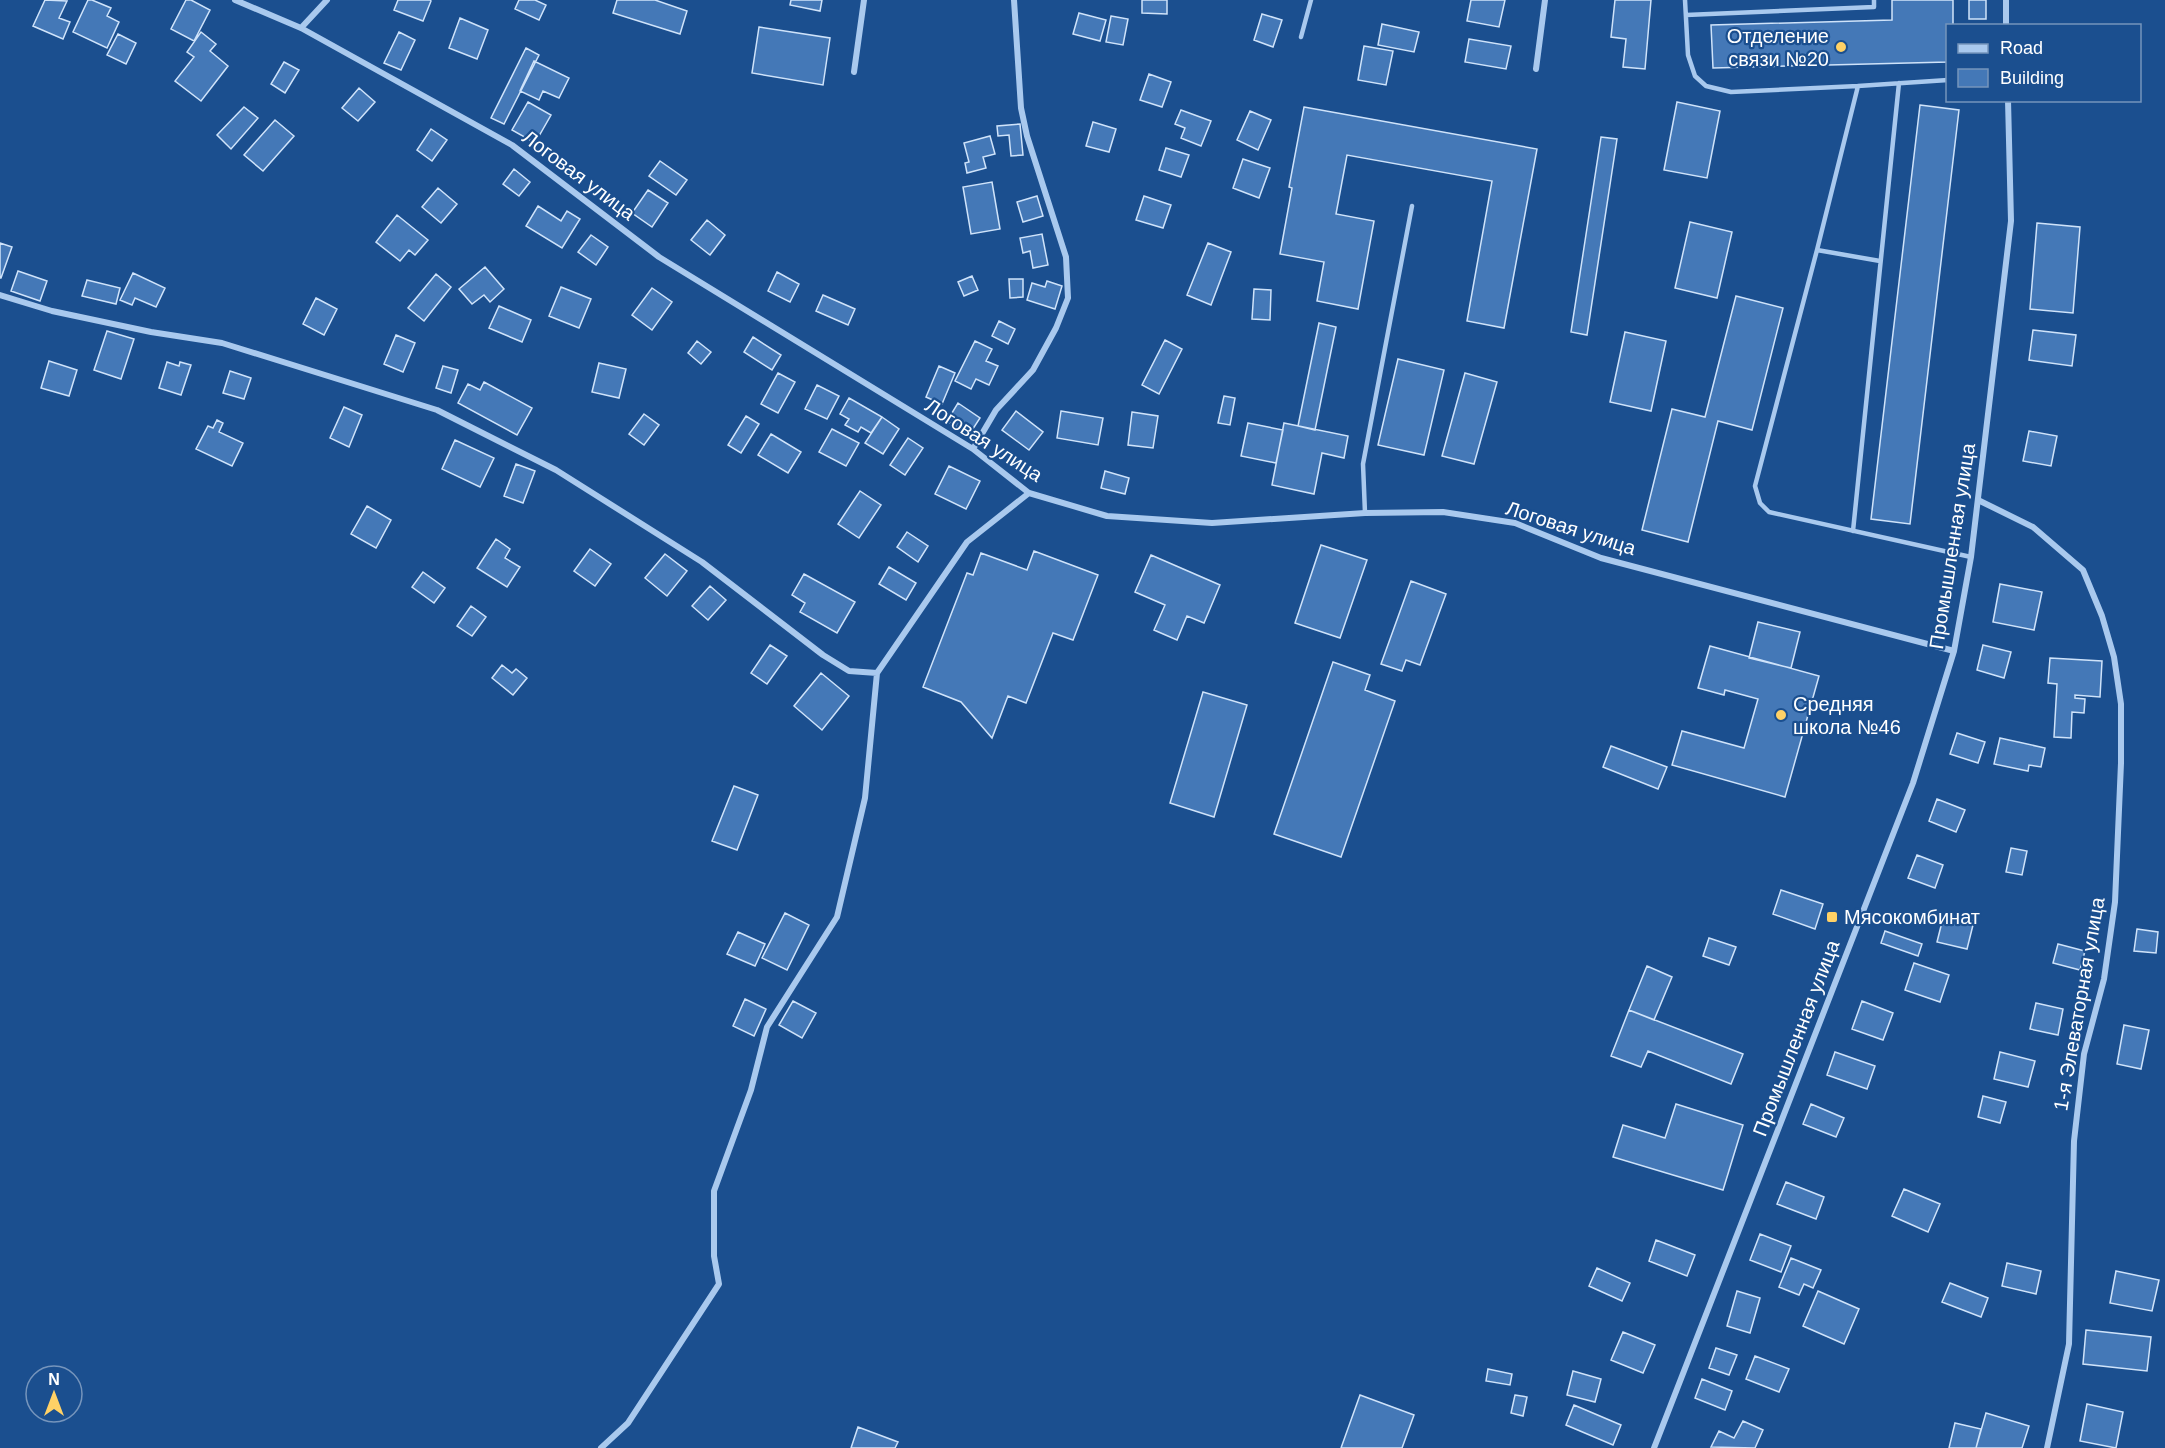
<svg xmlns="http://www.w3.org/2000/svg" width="2165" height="1448" font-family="Arial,sans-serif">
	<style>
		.building { fill: #4478b7; stroke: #cfe3fa; stroke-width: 1.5 }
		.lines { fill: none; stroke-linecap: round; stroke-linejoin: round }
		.lane { stroke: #a9c9ee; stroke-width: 4.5 }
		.street { stroke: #a9c9ee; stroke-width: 6 }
		.poi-dot { fill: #ffd166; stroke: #1b4f8f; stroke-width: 2 }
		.labels { text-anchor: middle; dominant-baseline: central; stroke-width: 4.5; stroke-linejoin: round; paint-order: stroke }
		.poi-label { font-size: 20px; fill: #fff; stroke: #1b4f8f; text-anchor: start }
		.street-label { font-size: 20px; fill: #fff; stroke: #1b4f8f }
	</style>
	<rect width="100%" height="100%" fill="#1b4f8f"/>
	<path class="building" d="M45 0 67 1 59 18 70 22 63 39 33 26Z
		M88 0H92L111 8 107 16 119 22 107 48 73 32Z
		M186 0H191L210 10 194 41 171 29Z
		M398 0H430L431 1 423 21 394 10Z
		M519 0H535L546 5 539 20 515 9Z
		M617 0H655L687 11 680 34 613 13Z
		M791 0H822L820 11 790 5Z
		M1142 0H1167V14L1142 13Z
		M1471 0H1505L1499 27 1467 21Z
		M1615 0H1651L1645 69 1623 67 1626 39 1611 37Z
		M1892 0H1953V26H1948V62L1713 68 1711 25 1892 20Z
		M1969 0H1986V19H1969Z
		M1079 13 1106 20 1100 41 1073 34Z
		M1262 14 1282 20 1273 47 1254 40Z
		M1111 16 1128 19 1123 45 1106 42Z
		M460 18 488 30 477 59 449 48Z
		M1382 24 1419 32 1414 52 1378 45Z
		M759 27 830 38 823 85 752 73Z
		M201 32 216 44 210 51 228 66 201 101 175 81 194 57 187 52Z
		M399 32 415 40 401 70 384 63Z
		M118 34 136 43 126 64 107 55Z
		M1469 39 1511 46 1506 69 1465 62Z
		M1364 46 1393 51 1386 85 1358 80Z
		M526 48 539 55 504 124 491 118Z
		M534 61 569 78 559 98 543 91 539 100 520 91Z
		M284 62 299 70 285 93 271 84Z
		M1149 74 1171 82 1162 107 1140 100Z
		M359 88 375 102 358 121 342 108Z
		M528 102 551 115 535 143 512 130Z
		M1677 102 1720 111 1707 178 1664 170Z
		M1920 105 1959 110 1910 524 1871 519Z
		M244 107 258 118 231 149 217 135Z
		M1304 107 1537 149 1504 328 1467 321 1492 181 1347 155 1336 214 1374 221 1358 309 1317 301 1324 262 1280 254 1292 188 1289 187Z
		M1181 110 1211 121 1201 146 1181 138 1185 128 1175 124Z
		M1250 111 1271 120 1258 150 1237 140Z
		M275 120 294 136 263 171 244 155Z
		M1093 122 1116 129 1109 152 1086 146Z
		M1020 124 1023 155 1011 156 1009 135 998 136 997 126Z
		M431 129 447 140 432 161 417 150Z
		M990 136 995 154 983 157 986 168 967 173 965 163 969 162 964 143Z
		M1601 137 1617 139 1587 335 1571 332Z
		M1166 148 1189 155 1181 177 1159 170Z
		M1243 159 1270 168 1259 198 1233 188Z
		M660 161 687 180 676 195 649 176Z
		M514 169 530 182 519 196 503 184Z
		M992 182 1000 229 971 234 963 187Z
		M438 188 457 204 441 223 422 207Z
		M648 190 668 203 652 227 632 213Z
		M1037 196 1043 216 1023 222 1017 202Z
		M1144 196 1171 205 1163 228 1136 220Z
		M538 206 561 221 567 211 580 219 562 248 526 226Z
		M397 215 428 240 415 255 409 250 400 261 376 242Z
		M707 220 725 235 710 255 691 240Z
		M1690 222 1732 232 1717 298 1675 288Z
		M2037 223 2080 227 2073 313 2030 309Z
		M1042 234 1048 265 1033 268 1030 251 1023 253 1020 238Z
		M591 235 608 247 596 265 578 252Z
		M0 243 12 247 1 278H0Z
		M1208 243 1231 252 1211 305 1187 295Z
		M485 267 504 289 490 302 484 295 472 304 459 289Z
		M18 271 47 281 40 301 11 291Z
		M777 272 799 284 790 302 768 291Z
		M133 273 165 288 156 307 135 298 132 305 120 300Z
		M436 274 451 287 424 321 408 308Z
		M972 276 978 290 964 296 958 282Z
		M1009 279H1023V297L1010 298Z
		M87 280 120 288 116 304 82 296Z
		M1047 281 1062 286 1055 309 1027 300 1032 283 1045 287Z
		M561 287 591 299 579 328 549 316Z
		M652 288 672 302 652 330 632 315Z
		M1254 289 1271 290 1270 320 1252 319Z
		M823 295 855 309 848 325 816 311Z
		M1736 296 1783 308 1752 430 1718 421 1688 542 1642 530 1672 409 1705 417Z
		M316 298 337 309 324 335 303 324Z
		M499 306 531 320 522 342 489 328Z
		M999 321 1015 329 1008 344 992 336Z
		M1319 323 1336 327 1315 430 1298 426Z
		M2033 330 2076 335 2072 366 2029 360Z
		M107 331 134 339 121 379 94 370Z
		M1625 332 1666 341 1651 411 1610 402Z
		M396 335 415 343 403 372 384 364Z
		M753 337 781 355 772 370 744 352Z
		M1165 340 1182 349 1159 394 1142 385Z
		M697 341 711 352 701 364 688 353Z
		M975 341 992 349 986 361 998 366 989 385 976 379 971 389 955 381Z
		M1398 359 1444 370 1424 455 1378 445Z
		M49 361 77 370 69 396 41 388Z
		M167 362 179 366 180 362 191 365 181 395 159 388Z
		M599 363 626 369 619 398 592 392Z
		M443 366 458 370 451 393 436 388Z
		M939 366 955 373 942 404 926 397Z
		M230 371 251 378 244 399 223 393Z
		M778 373 795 382 778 413 761 404Z
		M1465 373 1497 382 1474 464 1442 456Z
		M484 382 532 408 517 435 458 403 468 384 480 390Z
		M817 385 839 396 827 419 805 409Z
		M1224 396 1235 398 1230 425 1218 423Z
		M849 398 882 417 871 433 861 427 858 432 845 425 849 419 840 414Z
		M958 403 980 418 969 435 947 421Z
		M344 407 362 415 349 447 330 438Z
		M1016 411 1043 432 1029 450 1002 430Z
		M1061 411 1103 418 1098 445 1057 438Z
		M1132 412 1158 416 1153 448 1128 445Z
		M644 414 659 425 644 445 629 434Z
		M746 416 759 424 741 453 728 445Z
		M882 417 899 429 883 454 865 443Z
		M217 420 223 423 219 432 243 443 232 466 196 449 208 426 213 428Z
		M1248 423 1283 430 1276 463 1241 456Z
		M1284 423 1348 436 1344 458 1322 453 1314 494 1272 485Z
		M832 429 859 443 846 466 819 452Z
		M2029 431 2057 436 2051 466 2023 461Z
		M771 434 801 452 788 473 758 455Z
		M908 438 923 448 905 475 890 465Z
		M455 440 494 458 480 487 442 469Z
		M516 464 535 471 523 503 504 496Z
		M949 466 980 481 966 509 935 494Z
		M1105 471 1129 478 1125 494 1101 488Z
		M860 491 881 505 859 538 838 524Z
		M367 506 391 520 376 548 351 534Z
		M907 532 928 546 918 562 897 547Z
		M496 539 510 549 505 558 520 567 507 587 477 568Z
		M1321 545 1367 560 1340 638 1295 623Z
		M590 549 611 564 595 586 574 571Z
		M1034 551 1098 575 1073 640 1053 633 1026 703 1008 696 992 738 961 702 923 687 967 573 973 575 981 553 1027 570Z
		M665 554 687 571 667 596 645 578Z
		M1151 555 1220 585 1204 623 1187 616 1177 640 1154 630 1165 605 1135 592Z
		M889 567 916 583 906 600 879 584Z
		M423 572 445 588 434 603 412 587Z
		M804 574 855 602 837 633 800 612 805 603 792 595Z
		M1411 581 1446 594 1420 665 1406 660 1402 671 1381 664Z
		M2000 584 2042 592 2034 630 1993 622Z
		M710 586 726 600 708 620 692 606Z
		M471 606 486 617 472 636 457 626Z
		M1758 622 1800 632 1791 668 1749 658Z
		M770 645 787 656 767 684 751 673Z
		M1983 645 2011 652 2004 678 1977 670Z
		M1710 646 1819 676 1785 797 1672 765 1682 731 1744 748 1758 699 1725 690 1724 695 1698 688Z
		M2050 658 2102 661 2100 697 2075 695V698L2085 699 2084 713 2072 712 2071 738 2054 737 2057 684 2048 683Z
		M1333 662 1370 675 1365 690 1395 701 1341 857 1274 834Z
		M502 665 512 673 516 669 527 678 513 695 492 678Z
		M821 673 849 696 822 730 794 706Z
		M1203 692 1247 705 1214 817 1170 803Z
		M1957 733 1985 742 1978 763 1950 754Z
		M2000 738 2045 748 2041 767 2029 765 2028 771 1994 764Z
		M1611 746 1667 767 1658 789 1603 767Z
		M734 786 758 795 737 850 712 841Z
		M1937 799 1965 810 1956 832 1929 821Z
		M2011 848 2027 851 2022 875 2006 872Z
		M1917 855 1943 865 1935 888 1908 878Z
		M1781 890 1823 904 1815 929 1773 914Z
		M785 913 809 925 787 970 762 958Z
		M1944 914 1974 921 1967 949 1937 942Z
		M2137 929 2158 932 2156 953 2134 951Z
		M1885 931 1922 944 1918 956 1881 943Z
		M738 932 765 944 755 966 727 954Z
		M1709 938 1736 947 1729 965 1703 956Z
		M2058 944 2085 951 2080 970 2053 963Z
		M1914 963 1949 975 1940 1002 1905 990Z
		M1647 966 1672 977 1654 1020 1629 1010Z
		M745 999 766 1009 754 1036 733 1026Z
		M793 1001 816 1013 802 1038 779 1025Z
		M1862 1001 1893 1013 1883 1040 1852 1029Z
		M2036 1003 2063 1009 2058 1035 2030 1029Z
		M1629 1010 1743 1054 1731 1084 1648 1051 1641 1067 1611 1056Z
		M2124 1025 2149 1030 2141 1069 2117 1064Z
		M1835 1052 1875 1066 1867 1089 1827 1075Z
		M2000 1052 2035 1061 2028 1087 1994 1079Z
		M1983 1096 2006 1102 2000 1123 1978 1117Z
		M1676 1104 1743 1125 1723 1190 1613 1157 1623 1125 1665 1138Z
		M1811 1104 1844 1118 1836 1137 1803 1124Z
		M1786 1182 1824 1197 1816 1219 1777 1204Z
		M1904 1189 1940 1204 1928 1232 1892 1216Z
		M1760 1234 1791 1246 1781 1272 1750 1260Z
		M1656 1240 1695 1255 1687 1276 1649 1261Z
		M1791 1258 1821 1270 1813 1288 1804 1284 1799 1295 1779 1287Z
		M2007 1263 2041 1271 2036 1294 2002 1286Z
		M1597 1268 1630 1283 1622 1301 1589 1286Z
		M2116 1271 2159 1280 2152 1311 2110 1303Z
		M1950 1283 1988 1298 1981 1317 1942 1302Z
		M1737 1291 1760 1298 1750 1333 1727 1326Z
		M1818 1291 1859 1309 1844 1344 1803 1326Z
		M2086 1330 2151 1337 2147 1371 2083 1364Z
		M1623 1332 1655 1345 1643 1373 1611 1360Z
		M1716 1348 1737 1355 1729 1375 1709 1368Z
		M1755 1356 1789 1369 1779 1392 1746 1379Z
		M1488 1369 1512 1374 1510 1385 1486 1381Z
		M1573 1371 1601 1379 1595 1402 1567 1395Z
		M1702 1379 1732 1391 1725 1410 1695 1398Z
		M1360 1395 1414 1415 1402 1448H1341Z
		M1515 1395 1527 1397 1523 1416 1511 1413Z
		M2087 1404 2123 1412 2116 1448 2080 1441Z
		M1574 1405 1621 1425 1613 1445 1566 1425Z
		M1986 1413 2029 1426 2022 1448H1976Z
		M1743 1421 1763 1430 1755 1448 1711 1447 1719 1431 1734 1438Z
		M1955 1423 1981 1429 1976 1448H1949Z
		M858 1427 898 1442 895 1448H851Z"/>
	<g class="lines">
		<path class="lane" d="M1685 0 1688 55 1695 76 1706 86 1731 92 1858 86
			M1686 15 1874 7V0
			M1301 37 1311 0
			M1948 80 1858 86 1817 250 1755 486 1760 503 1769 512 1971 557
			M1817 250 1880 261
			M1365 513 1363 464 1412 206
			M1853 531 1899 83"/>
		<path class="street" d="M235 0 301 28 512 145 659 257 973 449 1029 493 1107 516 1212 523 1365 513 1443 512 1515 523 1601 558 1954 651
			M2006 0V26
			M301 28 327 0
			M1536 69 1545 0
			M854 72 864 0
			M0 295 52 311 151 332 222 343 437 410 556 470 702 562 823 655 849 671 877 673 967 542 1029 493
			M973 449 996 410 1033 370 1056 328 1068 298 1066 257 1027 136 1021 108 1014 0
			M1978 500 2033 527 2083 570 2102 616 2114 657 2121 704V763L2115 902 2104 979 2084 1054 2074 1141 2069 1344 2047 1448
			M601 1448 628 1423 719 1284 714 1256V1191L751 1090 767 1027 837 917 865 798 877 673
			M1654 1448 1913 783 1954 651 1971 557 2011 221 2008 100"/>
	</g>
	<g class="poi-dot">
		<circle cx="1841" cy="47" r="6"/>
		<circle cx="1781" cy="715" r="6"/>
		<rect x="1826" y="911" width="12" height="12" rx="3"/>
	</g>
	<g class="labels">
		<g class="poi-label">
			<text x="1829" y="36" text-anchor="end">Отделение<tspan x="1829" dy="23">связи №20</tspan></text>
			<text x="1793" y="704">Средняя<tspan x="1793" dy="23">школа №46</tspan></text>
			<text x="1844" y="917">Мясокомбинат</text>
		</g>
		<g class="street-label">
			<text transform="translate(579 175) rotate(37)">Логовая улица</text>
			<text transform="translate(984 440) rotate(33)">Логовая улица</text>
			<text transform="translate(1571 528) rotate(18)">Логовая улица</text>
			<text transform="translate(1952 546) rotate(-81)">Промышленная улица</text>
			<text transform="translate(2079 1004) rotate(-80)">1-я Элеваторная улица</text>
			<text transform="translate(1796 1038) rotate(-69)">Промышленная улица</text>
		</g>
	</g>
	<rect x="1946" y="24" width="195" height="78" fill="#1b4f8f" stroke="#7695bc" stroke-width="1.5"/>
	<rect x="1958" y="44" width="30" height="9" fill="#a9c9ee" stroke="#7695bc" stroke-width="1.5"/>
	<text x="2000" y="54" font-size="18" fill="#ffffff">Road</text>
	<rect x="1958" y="69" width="30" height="18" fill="#4478b7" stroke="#7695bc" stroke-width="1.5"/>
	<text x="2000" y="84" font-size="18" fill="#ffffff">Building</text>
	<g transform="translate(54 1394)"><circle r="28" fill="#1b4f8f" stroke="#7695bc" stroke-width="1.5"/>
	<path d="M0-4.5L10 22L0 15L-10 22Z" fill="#ffd166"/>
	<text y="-9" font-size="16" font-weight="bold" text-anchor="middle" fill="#ffffff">N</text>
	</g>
</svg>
